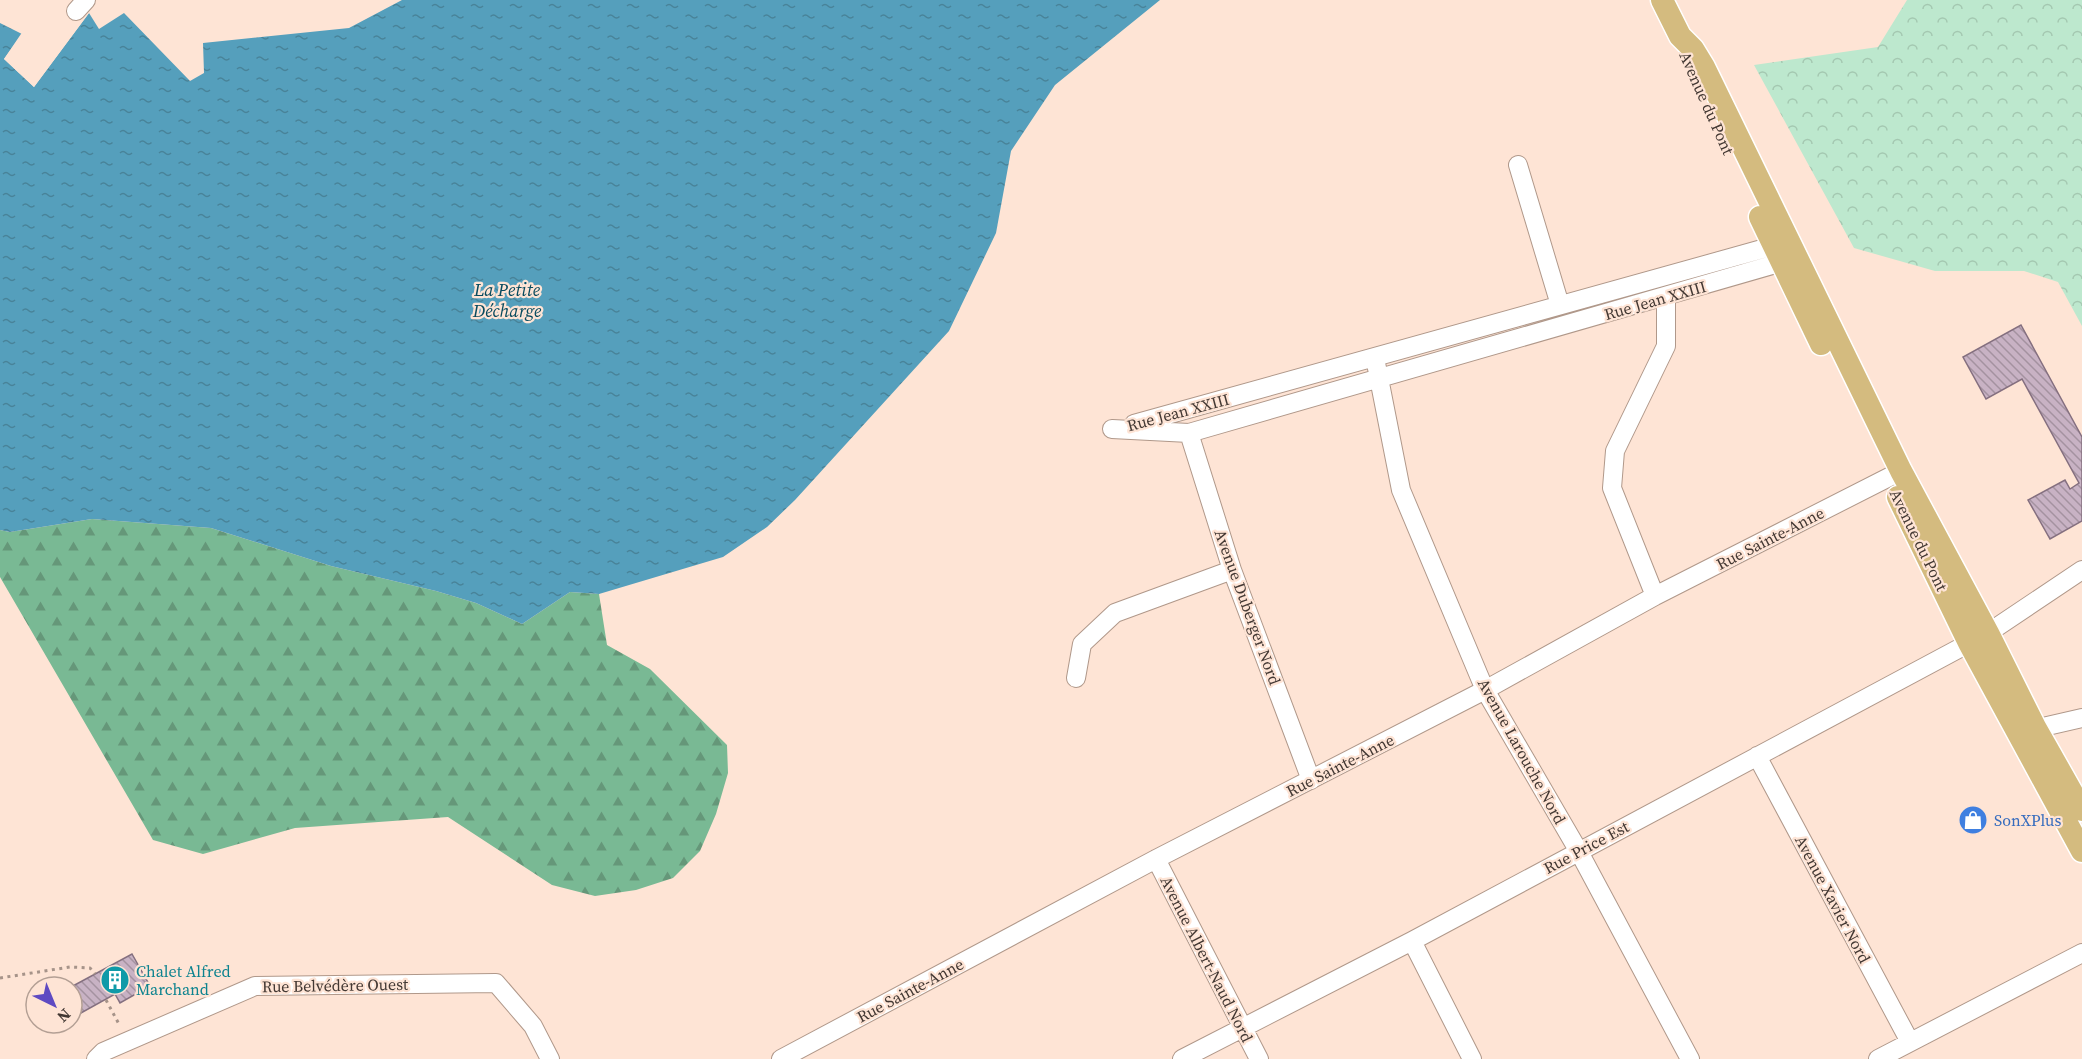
<svg xmlns="http://www.w3.org/2000/svg" width="2082" height="1059" font-family="'Source Serif 4',serif">
	<style>
		.forest { fill: url(#forest-firs) }
		.park { fill: url(#park-crowns) }
		.water { fill: url(#water-ripples) }
		.pier { fill: #fee4d5 }
		.building { fill: url(#building-back-hatch); stroke: #846f7f; stroke-width: 1.5 }
		.lines { fill: none; stroke-linecap: round; stroke-linejoin: round }
		.minor-casing { stroke: #b0988a; stroke-width: 20 }
		.major-casing { stroke: #fff; stroke-width: 25 }
		.path { stroke: #a69389; stroke-width: 3; stroke-dasharray: 3 4.5; stroke-linecap: butt }
		.minor { stroke: #fff; stroke-width: 18 }
		.major { stroke: #d4bb7f; stroke-width: 22 }
		.labels { text-anchor: middle; dominant-baseline: central; stroke-width: 4.5; stroke-linejoin: round; paint-order: stroke }
		.street-label { font-size: 16px; fill: #433833; stroke: #fee4d5 }
		.shop-label { font-size: 16px; fill: #366cbe; stroke: #fee4d5; text-anchor: start }
		.culture-label { font-size: 16px; fill: #0d838f; stroke: #fee4d5; text-anchor: start }
		.water-label { font-size: 18px; font-style: italic; fill: #084a5e; stroke: #fee4d5 }
	</style>
	<defs>
		<pattern id="forest-firs" width="22" height="20" patternUnits="userSpaceOnUse" patternTransform="scale(1.5)"><rect width="22" height="20" fill="#79b994"/><path d="M5 1l3.5 6h-7zM16 11l3.5 6h-7z" fill="#659779"/></pattern>
		<pattern id="park-crowns" width="20" height="18" patternUnits="userSpaceOnUse" patternTransform="scale(1.5)"><rect width="20" height="18" fill="#bde8ce"/><path d="M2 6a3 3 0 1 1 6 0M12 15a3 3 0 1 1 6 0" fill="none" stroke="#a4c8b1"/></pattern>
		<pattern id="water-ripples" width="26" height="14" patternUnits="userSpaceOnUse" patternTransform="scale(1.5)"><rect width="26" height="14" fill="#559fbc"/><path d="M2 4q2-2 4 0t4 0M15 11q2-2 4 0t4 0" fill="none" stroke="#488399"/></pattern>
		<pattern id="building-back-hatch" width="6" height="6" patternUnits="userSpaceOnUse" patternTransform="scale(1.5)"><rect width="6" height="6" fill="#c8b2c4"/><path d="M-1 5l2 2M0 0l6 6M5-1l2 2" fill="none" stroke="#a492a0"/></pattern>
	</defs>
	<rect width="100%" height="100%" fill="#fee4d5"/>
	<path class="forest" d="M92 519 211 528 331 566 436 591 476 603 522 624 570 592 599 594 607 645 650 669 727 745 728 773 716 814 700 851 673 878 636 890 595 896 552 885 448 817 295 828 203 854 153 840 0 577V530L10 532Z"/>
	<path class="park" d="M1907 0H2082V326L2058 282 2024 271H1935L1854 248 1754 65 1878 47Z"/>
	<path class="water" d="M402 0H1160L1055 85 1011 151 996 233 949 331 795 500 767 527 723 557 599 594 570 592 522 624 476 603 436 591 331 566 211 528 92 519 10 532 0 530V23L22 34 4 59 34 87 89 13 99 29 124 13 190 81 204 73 203 43 349 28Z"/>
	<path class="pier" d="M85 13H89L34 87 4 59 23 31 25 36 8 58 34 83Z"/>
	<path class="building" d="M2021 325 2082 437V521L2050 539 2028 500 2065 480 2070 489 2079 483 2022 379 1986 399 1963 357Z
		M132 954 150 986 120 1003 115 994 72 1018 71 987Z"/>
	<g class="lines">
		<g class="minor-casing">
			<path id="minor" d="M76 11 86 0
				M1518 165 1560 305
				M1375 358 1401 490 1485 690 1578 850 1690 1059
				M1134 424 1773 246 1786 240
				M1112 429 1189 433 1793 259
				M1189 433 1232 570 1311 780
				M1655 596 1612 488 1615 451 1666 346V297
				M1076 678 1082 644 1115 613 1232 570
				M2025 731 2082 718
				M1757 756 1910 1042
				M1156 859 1259 1059
				M1412 941 1472 1059
				M96 1059 103 1052 255 986 496 983 533 1026 550 1059
				M781 1059 1156 859 1485 690 1655 596 1901 471
				M1182 1059 1412 941 1988 633 2082 570
				M1878 1059 2082 953"/>
		</g>
		<g class="major-casing">
			<path id="major" d="M1662 0 1680 36 1693 49 1704 67 1901 471 1988 633 2035 727 2082 810
				M1760 217 1821 344
				M1898 497 1969 643 2082 851"/>
		</g>
		<path class="path" d="M0 978 70 967 90 968 95 974
			M106 1000 120 1026"/>
		<use href="#minor" class="minor"/>
		<use href="#major" class="major"/>
	</g>
	<defs>
		<g id="shop-disc" transform="scale(1.5)"><circle r="9.5" fill="#3f7fe0" stroke="#fee4d5"/><path d="M-5-2.5h2.3a2.7 3.5 0 0 1 5.4 0H5L5.5 6h-11ZM-1.5-2.5h3a1.5 2.3 0 0 0-3 0Z" fill="#fff"/></g>
		<g id="building-disc" transform="scale(1.5)"><circle r="9.5" fill="#0f9aa8" stroke="#fee4d5"/><path d="M-4-6H4V6H1V3H-1V6H-4ZM-2.5-4.3h1.7v1.8h-1.7ZM.8-4.3h1.7v1.8H.8ZM-2.5-1h1.7V.8h-1.7ZM.8-1h1.7V.8H.8Z" fill="#fff"/></g>
	</defs>
	<g fill-rule="evenodd">
		<use href="#shop-disc" x="1973" y="820"/>
		<use href="#building-disc" x="115" y="980"/>
	</g>
	<g class="labels">
		<g class="street-label">
			<text transform="translate(1707 103) rotate(66)">Avenue du Pont</text>
			<text transform="translate(1655 300) rotate(-16)">Rue Jean XXIII</text>
			<text transform="translate(1178 412) rotate(-15)">Rue Jean XXIII</text>
			<text transform="translate(1770 538) rotate(-27)">Rue Sainte-Anne</text>
			<text transform="translate(1919 540) rotate(64)">Avenue du Pont</text>
			<text transform="translate(1248 607) rotate(70)">Avenue Duberger Nord</text>
			<text transform="translate(1522 751) rotate(61)">Avenue Larouche Nord</text>
			<text transform="translate(1340 765) rotate(-27)">Rue Sainte-Anne</text>
			<text transform="translate(1586 847) rotate(-28)">Rue Price Est</text>
			<text transform="translate(1833 899) rotate(62)">Avenue Xavier Nord</text>
			<text transform="translate(1207 959) rotate(63)">Avenue Albert-Naud Nord</text>
			<text transform="translate(335 985) rotate(-1)">Rue Belvédère Ouest</text>
			<text transform="translate(910 990) rotate(-28)">Rue Sainte-Anne</text>
		</g>
		<g class="shop-label">
			<text x="1994" y="820">SonXPlus</text>
		</g>
		<g class="culture-label">
			<text x="136" y="971">Chalet Alfred<tspan x="136" dy="18">Marchand</tspan></text>
		</g>
		<g class="water-label">
			<text x="507" y="289">La Petite<tspan x="507" dy="21">Décharge</tspan></text>
		</g>
	</g>
	<g transform="translate(54 1005) rotate(137)"><circle r="28" fill="#fee4d5" stroke="#b39f94" stroke-width="1.5"/>
	<path d="M0-4.5L10 22L0 15L-10 22Z" fill="#5e4ac2"/>
	<text y="-9" font-size="16" font-weight="bold" text-anchor="middle" fill="#433833">N</text>
	</g>
</svg>
